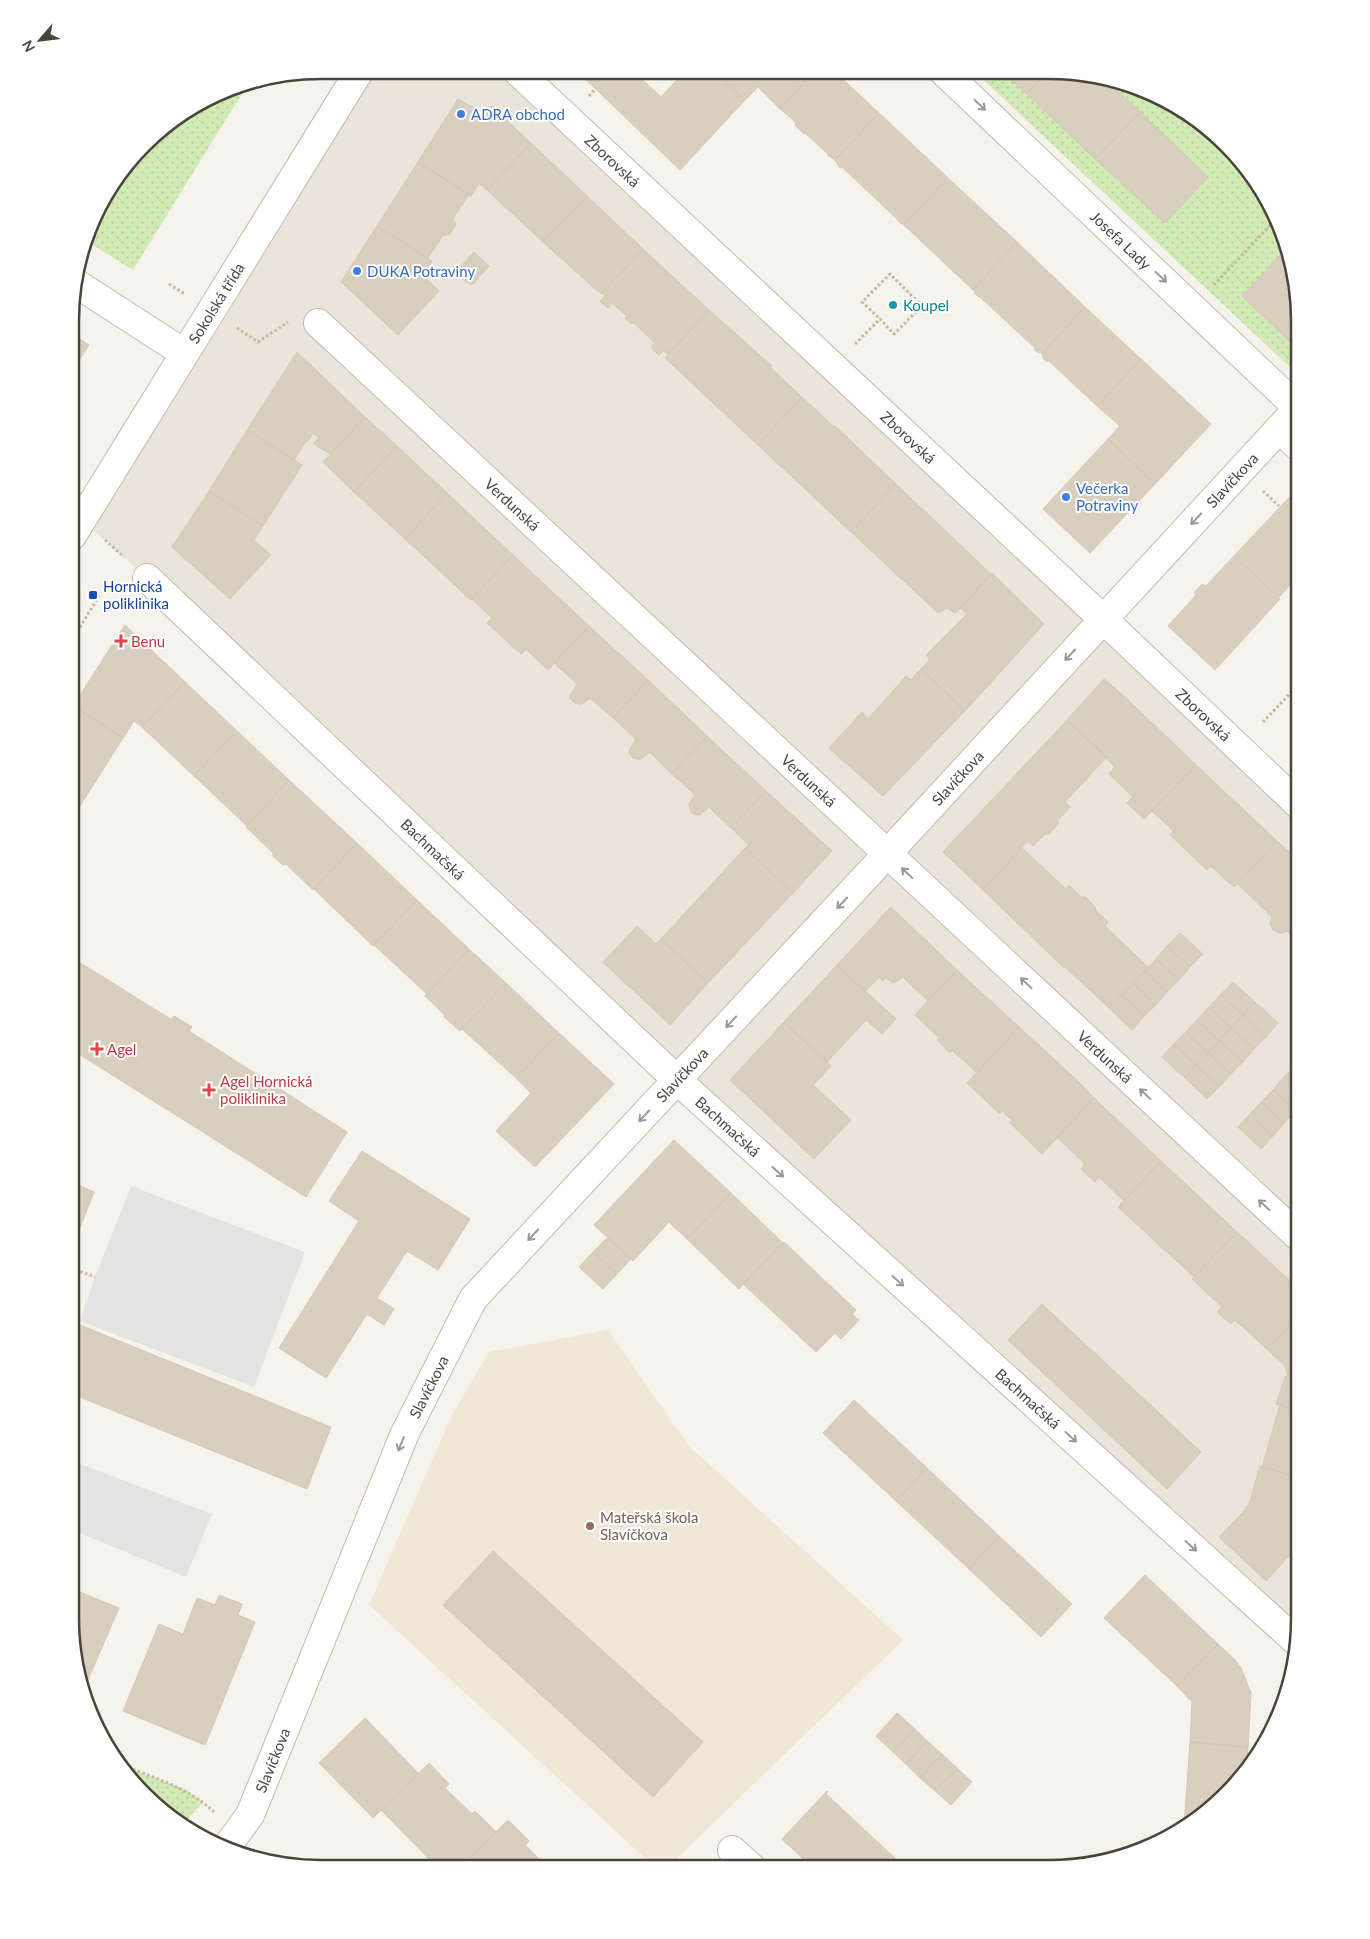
<svg xmlns="http://www.w3.org/2000/svg" width="1370" height="1939" font-family="Lato,sans-serif">
	<style>
		.residential { fill: #eae5da }
		.education { fill: #efe8d6 }
		.grass { fill: url(#grass-dots) }
		.parking { fill: #e5e3e0 }
		.building { fill: #d8cfc1; stroke: #d3c7b4 }
		.lines { fill: none; stroke-linecap: round; stroke-linejoin: round }
		.minor-casing { stroke: #c2bbae; stroke-width: 30 }
		.path { stroke: #c4b79f; stroke-width: 3; stroke-dasharray: 2.5 2.5; stroke-linecap: butt }
		.minor { stroke: #fff; stroke-width: 28 }
		.oneway { stroke: #9c9892 }
		.shop-dot { fill: #3f7fe0; stroke: #fff; stroke-width: 2 }
		.culture-dot { fill: #0f9aa8; stroke: #fff; stroke-width: 2 }
		.transit-dot { fill: #1a4fb4; stroke: #fff; stroke-width: 2 }
		.health-dot { fill: #e0444e; stroke: #fff; stroke-width: 2 }
		.education-dot { fill: #8d6e63; stroke: #fff; stroke-width: 2 }
		.labels { text-anchor: middle; dominant-baseline: central; stroke-width: 4; stroke-linejoin: round; paint-order: stroke }
		.shop-label { font-size: 15px; fill: #366cbe; stroke: #fff; text-anchor: start }
		.street-label { font-size: 15px; fill: #4b4439; stroke: #fff }
		.culture-label { font-size: 15px; fill: #0d838f; stroke: #fff; text-anchor: start }
		.transit-label { font-size: 15px; fill: #164399; stroke: #fff; text-anchor: start }
		.health-label { font-size: 15px; fill: #be3a42; stroke: #fff; text-anchor: start }
		.education-label { font-size: 15px; fill: #785e54; stroke: #fff; text-anchor: start }
		.rim { fill: none; stroke: #4b4439; stroke-width: 2.5 }
	</style>
	<defs>
		<pattern id="grass-dots" width="8" height="8" patternUnits="userSpaceOnUse" patternTransform="scale(1.25)"><rect width="8" height="8" fill="#d2eab5"/><path d="M2 2h.1M6 6h.1" fill="none" stroke="#b6ca9c" stroke-width="1.8" stroke-linecap="round"/></pattern>
	</defs>
	<rect width="100%" height="100%" fill="#f6f3ec"/>
	<path class="residential" d="M360 70 515 71 1300 805 1299 1634 147 578 82 520Z"/>
	<path class="education" d="M608 1330 689 1446 903 1640 667 1868H656L369 1605 451 1417 489 1352Z"/>
	<path class="grass" d="M975 72H1082L1145 89 1201 122 1238 156 1274 210 1295 272 1300 321V367L1295 372Z
		M249 82 133 270 88 242 104 196 156 132 240 83Z
		M119 1764 188 1791 203 1802 181 1826 132 1783Z"/>
	<path class="parking" d="M131 1186 305 1252 254 1387 80 1321 95 1277Z
		M70 1460 212 1514 186 1577 70 1529Z"/>
	<path class="building" d="M577 71H633L661 97 685 71H714L745 100 680 170Z
		M714 71H815L780 109 758 87 745 100Z
		M815 71H834L879 113 835 160 827 155 828 154 805 133 804 134 795 125 796 123 792 119 780 109Z
		M1003 72H1047L1027 94Z
		M1047 72H1082L1103 78 1140 112 1095 159 1027 94Z
		M458 99 483 113 491 106 531 143 487 190 479 183 471 196 418 162Z
		M1140 112 1208 177 1165 223 1095 159Z
		M879 113 948 178 904 225 902 223 901 224 897 219 842 167 840 168 835 160Z
		M531 143 587 196 543 242 487 190Z
		M418 162 469 194 453 218 456 224 449 235H443L428 258 377 226Z
		M948 178 1017 242 973 290 904 225Z
		M587 196 643 249 601 294 543 242Z
		M377 226 432 261 423 275 439 291 398 335 341 282Z
		M1017 242 1085 307 1042 354 1040 352 1038 353 1034 349 1035 348 979 296V297L974 293 975 291 973 290Z
		M643 249 709 310 668 354 664 351 659 355 651 348 655 343 633 322 632 324 625 318 627 316 612 303 608 308 600 301 605 296 602 293Z
		M1287 249 1295 272 1300 321V329L1289 341 1242 296 1271 266 1270 265Z
		M474 252 489 266 472 285 454 274Z
		M1085 307 1141 359 1097 406 1048 360 1047 362 1042 357 1044 356 1042 354Z
		M709 310 772 366 770 367 802 397 758 445 665 358Z
		M72 334 89 345 72 371Z
		M297 352 365 417 330 454 314 444 319 437 313 433 307 442 306 441 294 460 247 430Z
		M1141 359 1211 424 1155 484 1108 439 1120 426 1097 406Z
		M802 397 834 427 835 426 896 484 851 532 758 445Z
		M365 417 397 446 354 492 323 462Z
		M247 430 302 465 263 526 209 491Z
		M1108 439 1155 484 1090 553 1043 509Z
		M397 446 447 493 405 539 354 492Z
		M896 484 991 574 956 613 946 608 941 612H937L851 532Z
		M1300 486V578L1293 585 1291 584 1279 597 1234 556Z
		M209 491 263 526 254 540 271 555 230 599 172 547Z
		M447 493 513 555 471 600 405 539Z
		M513 555 589 626 548 670 526 649 521 654 487 623 492 618 472 599Z
		M1234 556 1280 599 1215 670 1168 626 1196 595 1194 593 1202 584 1206 586Z
		M992 573 1044 624 965 711 921 669 930 659 926 655 967 614 960 608Z
		M125 625 185 682 142 727 134 721 123 738 73 706Z
		M589 626 648 680 613 718 590 698 582 704H577L573 702 570 698 571 694 577 684 554 663Z
		M921 669 965 711 883 796 829 748 862 712 868 719 906 676 911 680Z
		M1104 679 1125 697 1196 765 1144 819 1127 803 1133 797 1109 774 1115 767 1067 720Z
		M648 680 707 736 672 774 650 752 641 759H637L632 757 629 753 630 749 636 739 613 718Z
		M185 682 237 731 194 776 142 727Z
		M73 706 123 738 71 820V709Z
		M1067 720 1107 757 1065 802 1070 807 1058 820V824L1049 834H1045L1033 846 1028 841 983 890 943 852Z
		M237 731 289 780 247 826 194 776Z
		M707 736 766 791 731 828 709 807 701 814 696 815 691 812 689 804 695 795 672 774Z
		M1196 765 1277 841 1234 887 1211 866 1207 870 1170 835 1174 831 1152 811Z
		M289 780 357 843 313 890 286 864 283 865 273 856V853L246 827Z
		M766 791 832 851 793 893 745 848 749 845 731 828Z
		M1277 841 1300 862V943L1287 931 1280 933 1273 930 1270 923 1272 917 1238 884Z
		M357 843 417 900 373 946 314 889Z
		M745 848 793 893 708 983 661 939Z
		M1022 848 1066 889 1069 885 1081 897H1086L1095 907 1096 911 1108 922 1105 926 1148 967 1109 1008 1065 967 1064 968 983 890Z
		M417 900 469 949 427 994 374 945Z
		M891 907 957 970 928 1001 903 977 894 983 886 978 883 981 879 977 865 992 837 965Z
		M637 926 656 944 661 939 708 983 670 1025 603 962Z
		M1180 933 1203 954 1190 967 1167 946Z
		M1167 946 1190 967 1179 980 1156 959Z
		M469 949 506 983 460 1031 444 1017 445 1015 425 996Z
		M71 957 172 1020 174 1016 192 1027 189 1031 347 1132 306 1197 71 1049Z
		M1156 959 1179 980 1167 992 1145 971Z
		M837 965 896 1019 882 1034 866 1020 827 1062 784 1022Z
		M957 970 1019 1027 977 1073 952 1050 950 1053 937 1040 939 1038 915 1015Z
		M1145 971 1167 992 1156 1005 1133 983Z
		M1233 982 1255 1002 1243 1015 1220 995Z
		M506 983 559 1033 516 1078 462 1029Z
		M1133 983 1156 1005 1144 1016 1122 995Z
		M1122 995 1144 1016 1132 1030 1109 1008Z
		M1220 995 1243 1015 1231 1028 1209 1007Z
		M1255 1002 1278 1023 1266 1037 1243 1015Z
		M1209 1007 1231 1028 1219 1041 1197 1020Z
		M1243 1015 1266 1037 1254 1049 1231 1028Z
		M1197 1020 1219 1041 1208 1053 1186 1032Z
		M784 1022 831 1066 813 1085 851 1120 814 1159 730 1080Z
		M1019 1027 1079 1082 1094 1098 1042 1154 1010 1123 1012 1120 1002 1111 1000 1114 967 1083Z
		M1231 1028 1254 1049 1243 1062 1219 1041Z
		M1186 1032 1208 1053 1196 1065 1174 1044Z
		M559 1033 614 1084 535 1167 496 1131 531 1093 516 1078Z
		M1219 1041 1243 1062 1231 1074 1208 1053Z
		M1174 1044 1196 1065 1185 1078 1162 1057Z
		M1208 1053 1231 1074 1219 1087 1196 1065Z
		M1196 1065 1219 1087 1207 1099 1185 1078Z
		M1296 1065 1300 1068V1092L1284 1077Z
		M1284 1077 1300 1092V1107L1296 1111 1273 1090Z
		M1273 1090 1296 1111 1284 1123 1261 1102Z
		M1094 1098 1161 1161 1124 1201 1099 1177 1095 1182 1081 1169 1085 1164 1057 1137Z
		M1261 1102 1284 1123 1273 1136 1249 1115Z
		M1249 1115 1273 1136 1261 1149 1238 1127Z
		M674 1140 731 1193 687 1239 669 1222 633 1261 594 1225Z
		M362 1151 470 1219 438 1270 407 1251 377 1298 394 1309 384 1325 367 1314 326 1378 279 1348 359 1221 329 1201Z
		M1161 1161 1237 1232 1194 1277 1118 1207Z
		M71 1182 94 1192 75 1240 71 1239Z
		M731 1193 783 1243 739 1289 687 1239Z
		M1237 1232 1300 1290V1315L1267 1349 1235 1320 1231 1324 1217 1312 1222 1307 1192 1279Z
		M608 1237 631 1259 617 1274 593 1252Z
		M784 1242 856 1310 852 1314 859 1320 841 1339 835 1333 816 1352 743 1284Z
		M593 1252 617 1274 603 1289 579 1267Z
		M1042 1304 1201 1452 1167 1489 1008 1340Z
		M1300 1315V1411L1276 1404 1285 1377 1288 1375 1285 1366 1267 1349Z
		M80 1325 331 1427 307 1489 70 1393V1350Z
		M854 1400 927 1468 896 1501 823 1433Z
		M1280 1405 1300 1411V1478L1262 1467Z
		M1260 1466 1300 1478 1299 1545 1266 1581 1219 1537 1245 1510 1250 1502Z
		M927 1468 999 1536 969 1569 896 1501Z
		M999 1536 1072 1604 1041 1637 969 1569Z
		M493 1551 703 1742 653 1797 443 1605Z
		M1145 1575 1218 1644 1177 1686 1104 1618Z
		M70 1588 119 1608 83 1691 75 1667 72 1638 76 1628 71 1626Z
		M219 1595 242 1604 238 1615 255 1622 205 1745 123 1711 159 1624 183 1634 197 1598 215 1605Z
		M1218 1644 1234 1659 1241 1668 1251 1693 1248 1747 1190 1742 1192 1702 1177 1686Z
		M897 1713 915 1729 893 1752 876 1736Z
		M365 1718 418 1773 373 1818 319 1763Z
		M915 1729 927 1741 906 1764 893 1752Z
		M927 1741 942 1754 920 1778 906 1764Z
		M1190 1742 1248 1747 1246 1770 1214 1807 1184 1827Z
		M942 1754 957 1768 935 1791 920 1778Z
		M429 1763 449 1784 445 1788 472 1814 475 1811 496 1832 460 1867H437L381 1810Z
		M957 1768 972 1782 951 1805 935 1791Z
		M827 1791 828 1792 826 1794 898 1861 900 1859 902 1860 894 1869 813 1868 782 1839Z
		M508 1820 529 1841 525 1845 548 1868 461 1867Z"/>
	<g class="lines">
		<g class="minor-casing">
			<g id="minor">
				<path id="s1" d="M517 71 1103 619 1300 806"/>
				<path id="s2" d="M944 72 1298 408"/>
				<path d="M74 282 184 353"/>
				<path id="s3" d="M318 323 1300 1238"/>
				<path d="M1279 429 1300 448"/>
				<path id="s4" d="M72 536 360 70"/>
				<path id="s5" d="M147 578 677 1080 1298 1643"/>
				<path id="s6" d="M226 1848 250 1815 405 1433 473 1299 887 854 1300 406"/>
				<path d="M732 1850 752 1868"/>
			</g>
		</g>
		<path class="path" d="M589 96 596 88
			M169 284 185 294
			M1214 285 1277 218
			M237 328 258 342 288 322
			M855 344 880 319 894 334 922 306 890 274 862 302 880 319
			M1263 491 1279 506
			M105 540 124 557
			M72 640 99 596
			M1263 722 1300 683
			M71 1268 95 1277
			M119 1764C152 1777 188 1787 214 1812"/>
		<use href="#minor" class="minor"/>
	</g>
	<defs><path id="oneway-shaft" d="M-6 0H5M1.5-3L5.5 0L1.5 3" fill="none" stroke-width="1.6" stroke-linecap="round" stroke-linejoin="round" transform="scale(1.25)"/></defs>
	<g class="oneway">
		<use href="#oneway-shaft" transform="translate(980 105) rotate(43)"/>
		<use href="#oneway-shaft" transform="translate(1161 277) rotate(43)"/>
		<use href="#oneway-shaft" transform="translate(1196 519) rotate(133)"/>
		<use href="#oneway-shaft" transform="translate(1070 655) rotate(133)"/>
		<use href="#oneway-shaft" transform="translate(907 873) rotate(-137)"/>
		<use href="#oneway-shaft" transform="translate(842 903) rotate(133)"/>
		<use href="#oneway-shaft" transform="translate(1026 983) rotate(-137)"/>
		<use href="#oneway-shaft" transform="translate(731 1022) rotate(133)"/>
		<use href="#oneway-shaft" transform="translate(1145 1094) rotate(-137)"/>
		<use href="#oneway-shaft" transform="translate(644 1116) rotate(133)"/>
		<use href="#oneway-shaft" transform="translate(778 1172) rotate(42)"/>
		<use href="#oneway-shaft" transform="translate(1264 1205) rotate(-137)"/>
		<use href="#oneway-shaft" transform="translate(533 1235) rotate(133)"/>
		<use href="#oneway-shaft" transform="translate(898 1281) rotate(42)"/>
		<use href="#oneway-shaft" transform="translate(1071 1437) rotate(42)"/>
		<use href="#oneway-shaft" transform="translate(401 1444) rotate(113)"/>
		<use href="#oneway-shaft" transform="translate(1191 1546) rotate(42)"/>
	</g>
	<g class="shop-dot">
		<circle cx="461" cy="114" r="5"/>
		<circle cx="357" cy="271" r="5"/>
		<circle cx="1066" cy="497" r="5"/>
	</g>
	<circle class="culture-dot" cx="893" cy="305" r="5"/>
	<rect class="transit-dot" x="88" y="590" width="10" height="10" rx="2.5"/>
	<g class="health-dot">
		<path d="M118.5 633.5h5v5h5v5h-5v5h-5v-5h-5v-5h5z"/>
		<path d="M94.5 1041.5h5v5h5v5h-5v5h-5v-5h-5v-5h5z"/>
		<path d="M206.5 1082.5h5v5h5v5h-5v5h-5v-5h-5v-5h5z"/>
	</g>
	<circle class="education-dot" cx="590" cy="1526" r="5"/>
	<g class="labels">
		<g class="shop-label">
			<text x="471" y="114">ADRA obchod</text>
			<text x="367" y="271">DUKA Potraviny</text>
			<text x="1076" y="488">Večerka<tspan x="1076" dy="17">Potraviny</tspan></text>
		</g>
		<g class="street-label">
			<text stroke="none"><textPath href="#s1" startOffset="131">Zborovská</textPath></text>
			<text stroke="none"><textPath href="#s2" startOffset="244">Josefa Lady</textPath></text>
			<text stroke="none"><textPath href="#s4" startOffset="274">Sokolská třída</textPath></text>
			<text stroke="none"><textPath href="#s1" startOffset="536">Zborovská</textPath></text>
			<text stroke="none"><textPath href="#s6" startOffset="1720">Slavíčkova</textPath></text>
			<text stroke="none"><textPath href="#s3" startOffset="266">Verdunská</textPath></text>
			<text stroke="none"><textPath href="#s1" startOffset="941">Zborovská</textPath></text>
			<text stroke="none"><textPath href="#s6" startOffset="1315">Slavíčkova</textPath></text>
			<text stroke="none"><textPath href="#s3" startOffset="671">Verdunská</textPath></text>
			<text stroke="none"><textPath href="#s5" startOffset="394">Bachmačská</textPath></text>
			<text stroke="none"><textPath href="#s3" startOffset="1076">Verdunská</textPath></text>
			<text stroke="none"><textPath href="#s6" startOffset="910">Slavíčkova</textPath></text>
			<text stroke="none"><textPath href="#s5" startOffset="799">Bachmačská</textPath></text>
			<text stroke="none"><textPath href="#s6" startOffset="505">Slavíčkova</textPath></text>
			<text stroke="none"><textPath href="#s5" startOffset="1204">Bachmačská</textPath></text>
			<text stroke="none"><textPath href="#s6" startOffset="100">Slavíčkova</textPath></text>
		</g>
		<g class="culture-label">
			<text x="903" y="305">Koupel</text>
		</g>
		<g class="transit-label">
			<text x="103" y="586">Hornická<tspan x="103" dy="17">poliklinika</tspan></text>
		</g>
		<g class="health-label">
			<text x="131" y="641">Benu</text>
			<text x="107" y="1049">Agel</text>
			<text x="220" y="1081">Agel Hornická<tspan x="220" dy="17">poliklinika</tspan></text>
		</g>
		<g class="education-label">
			<text x="600" y="1517">Mateřská škola<tspan x="600" dy="17">Slavíčkova</tspan></text>
		</g>
	</g>
	<path d="M0 0H1370V1939H0ZM321 79H1049A242 242 0 0 1 1291 321V1618A242 242 0 0 1 1049 1860H321A242 242 0 0 1 79 1618V321A242 242 0 0 1 321 79Z" fill="#fff" fill-rule="evenodd"/>
	<path class="rim" d="M321 79H1049A242 242 0 0 1 1291 321V1618A242 242 0 0 1 1049 1860H321A242 242 0 0 1 79 1618V321A242 242 0 0 1 321 79Z"/>
	<g transform="translate(40 40) rotate(242)" stroke="#ffffff" stroke-width="4" paint-order="stroke">
	<path d="M0-4L9 19L0 12L-9 19Z" fill="#4b4439"/>
	<text y="-8" font-size="14" font-weight="bold" text-anchor="middle" fill="#4b4439">N</text>
	</g>
</svg>
